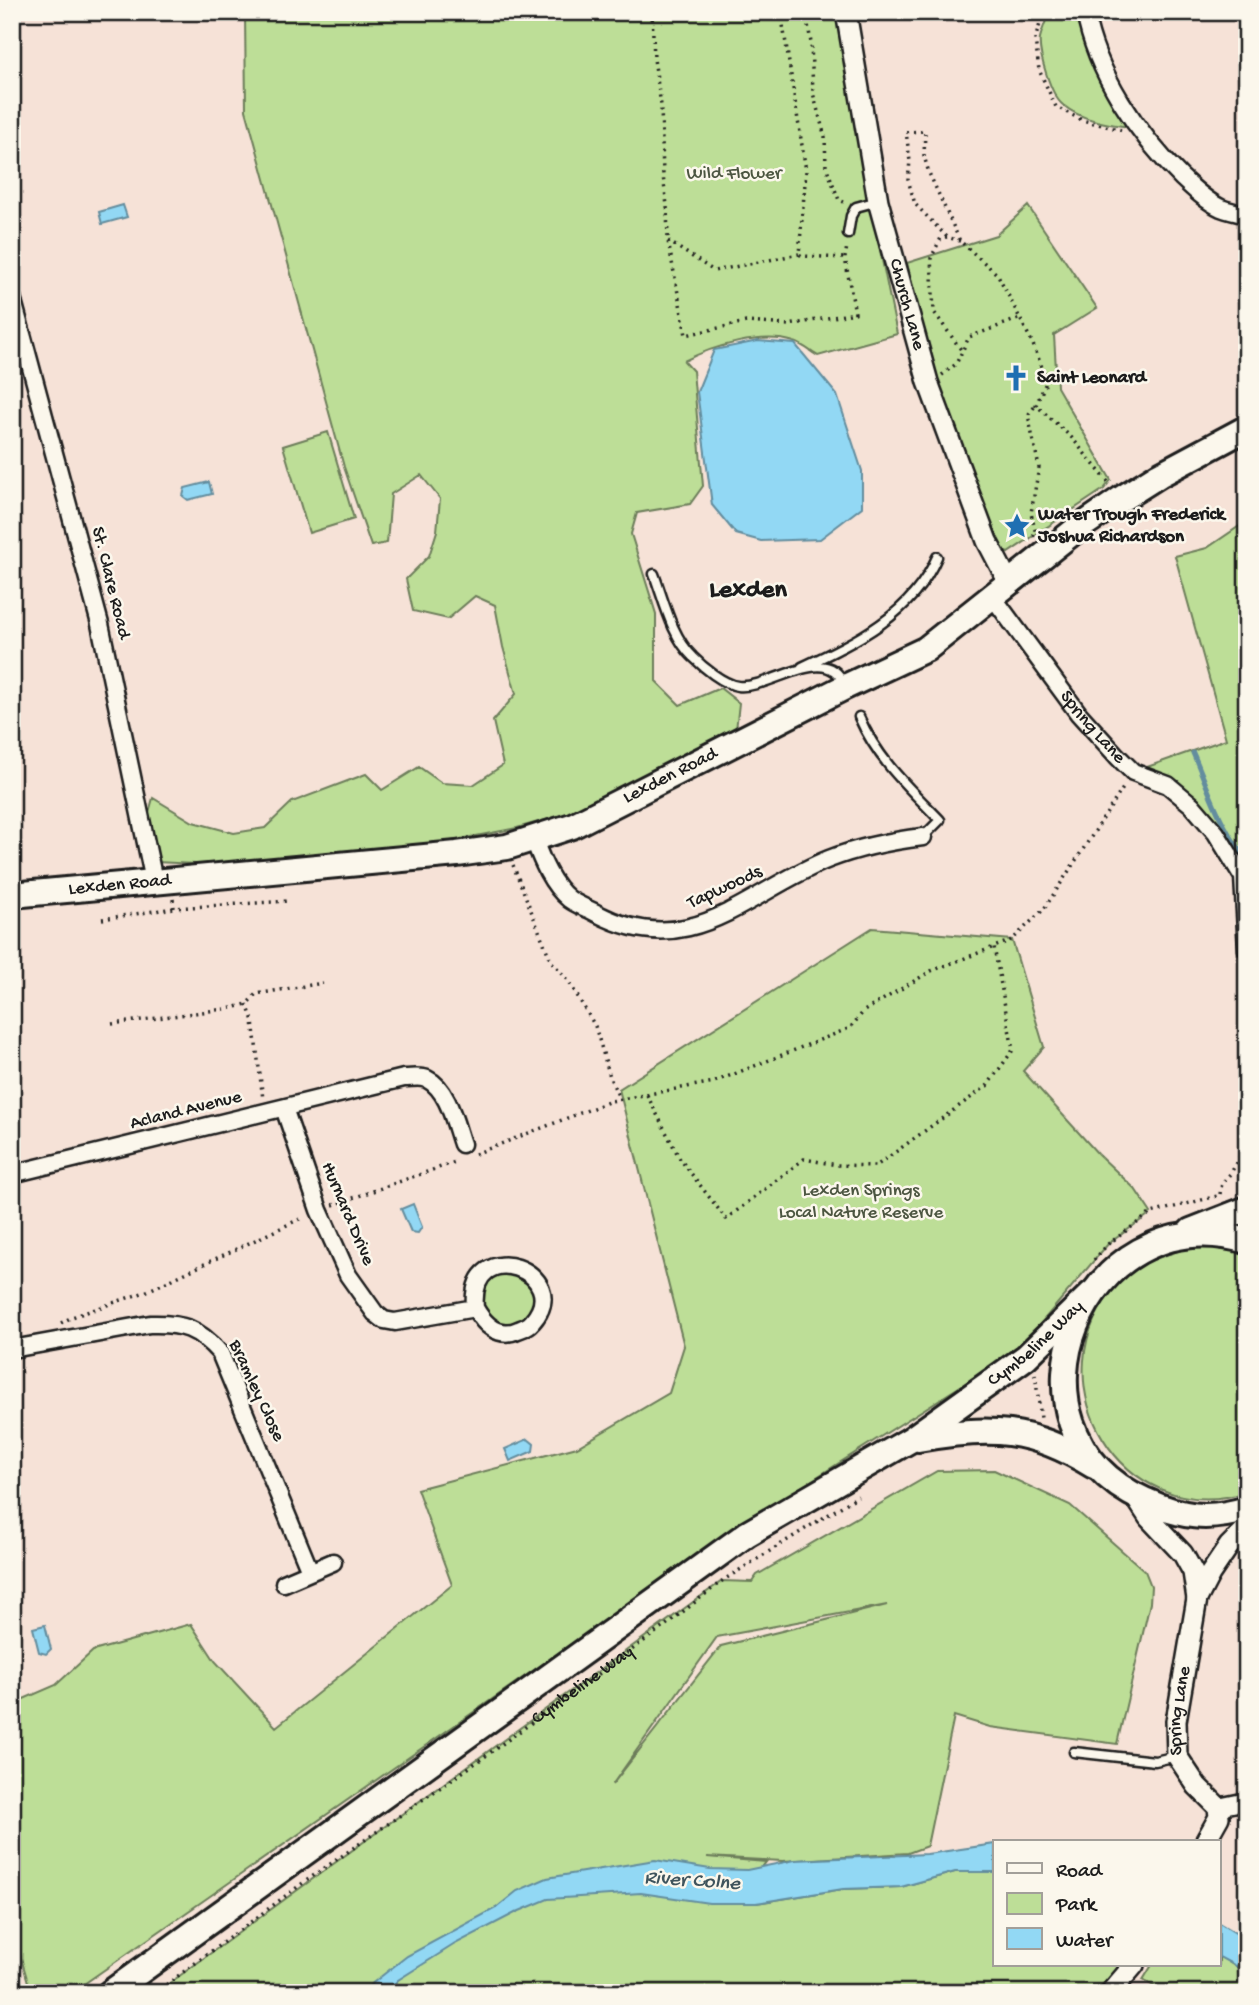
<svg xmlns="http://www.w3.org/2000/svg" width="1259" height="2005" font-family="'Gochi Hand',sans-serif">
	<style>
		.green { fill: #bdde97; stroke: #6c7d5a; stroke-width: 2; fill-rule: evenodd }
		.water { fill: #92d8f4; stroke: #638d9e; stroke-width: 2 }
		.lines { fill: none; stroke-linecap: round; stroke-linejoin: round }
		.stream { stroke: #638d9e; stroke-width: 5 }
		.service-casing { stroke: #1c1c1c; stroke-width: 13 }
		.minor-casing { stroke: #1c1c1c; stroke-width: 21 }
		.tertiary-casing { stroke: #1c1c1c; stroke-width: 24 }
		.primary-casing { stroke: #1c1c1c; stroke-width: 30 }
		.path { stroke: #1c1c1c; stroke-width: 3.5; stroke-dasharray: 2 5; stroke-linecap: butt }
		.service { stroke: #fbf7ec; stroke-width: 8 }
		.minor { stroke: #fbf7ec; stroke-width: 16 }
		.tertiary { stroke: #fbf7ec; stroke-width: 19 }
		.primary { stroke: #fbf7ec; stroke-width: 24 }
		.labels { text-anchor: middle; dominant-baseline: central; stroke-width: 5; stroke-linejoin: round; paint-order: stroke }
		.park-label { font-size: 19px; fill: #4c5641; stroke: #fbf7ec }
		.street-label { font-size: 19px; fill: #1c1c1c; stroke: #fbf7ec }
		.poi-label { font-size: 19px; font-weight: bold; fill: #1c1c1c; stroke: #fbf7ec; text-anchor: start }
		.water-label { font-size: 21px; font-style: italic; fill: #3f545d; stroke: #fbf7ec }
		.district-label { font-size: 26px; font-weight: bold; fill: #1c1c1c; stroke: #fbf7ec }
	</style>
	<rect width="100%" height="100%" fill="#f6e2d7"/>
	<filter id="ink" filterUnits="userSpaceOnUse"><feTurbulence type="fractalNoise" baseFrequency=".0143" numOctaves="2"/><feDisplacementMap in="SourceGraphic" scale="14" xChannelSelector="R" yChannelSelector="G"/><feConvolveMatrix kernelMatrix="1 2 1 2 8 2 1 2 1" color-interpolation-filters="sRGB"/></filter>
	<g filter="url(#ink)">
		<path class="green" d="M245 12H844L855 126 897 334 818 356C811 352 802 344 794 342 762 332 713 346 684 361L693 371 703 486 690 504 637 513 631 534 656 614V681L680 705 720 688 739 703 736 730 595 806 517 828 440 843 337 855 215 865 156 862 146 823 153 798 193 822 234 833 265 828 292 802 366 774 382 790 419 767 442 783 473 785 503 765 493 721 516 694 503 647 495 605 475 596 448 619 413 611 406 579 429 556 437 531 440 499 421 475 391 494 387 543 371 546 344 467 246 110Z
			M1049 12H1082L1130 127C1107 124 1081 120 1063 105 1051 96 1038 53 1040 38 1042 30 1046 21 1049 12Z
			M1028 206 1097 308 1054 335 1057 387 1111 480 1104 489 1008 553 1001 550 957 451 925 339 907 263 996 235Z
			M328 432 354 519 309 533 283 446Z
			M1247 521V888L1215 832 1202 830 1192 805 1133 772 1226 739 1175 556 1207 548Z
			M872 928 1012 940 1044 1047 1023 1071 1098 1154 1135 1189 1151 1213 1108 1244 1019 1349 749 1520 71 1993H37L28 1982 12 1927V1704L56 1685 93 1651 191 1624 215 1661 276 1727 452 1585 417 1489 577 1447 669 1393 684 1346 619 1089Z
			M1194 1246 1247 1252V1492C1122 1532 1030 1378 1119 1283 1139 1262 1167 1254 1194 1246Z
			M496 1273 522 1274 537 1297 533 1314 510 1328 483 1316 482 1287Z
			M994 1470 1070 1505 1145 1571 1151 1586 1150 1603 1117 1744 990 1727 954 1716 927 1846 908 1853 783 1861 707 1857 766 1862 735 1902 757 1903 843 1889 901 1887 955 1872H995V1965H1119L1111 1977 1094 1993H156L722 1581 752 1582 757 1575 937 1471ZM887 1605 721 1646 612 1785 717 1637Z
			M1219 1956 1247 1974V1993H1166L1143 1980 1152 1965H1219Z"/>
		<path class="water" d="M123 205 127 217 102 224 99 212Z
			M758 341 795 344 837 395 862 471V507L820 539 761 541 736 534 712 505 697 392 714 350Z
			M209 482 212 494 188 500 183 496 185 488Z
			M413 1204 422 1227 418 1233 411 1232 401 1209Z
			M528 1439 534 1444 533 1451 510 1461 505 1449Z
			M45 1625 51 1649 46 1654 39 1652 33 1628Z
			M995 1844V1872H955L901 1887 843 1889 756 1903H709L641 1893 548 1899 517 1912 455 1944 398 1980 386 1993H360L407 1956 496 1908 517 1891 547 1878 655 1860 710 1869 747 1870 795 1860 927 1854Z
			M1219 1923 1247 1940V1972L1219 1957Z"/>
		<g class="lines">
			<path class="stream" d="M1193 753C1208 787 1221 831 1247 858"/>
			<g class="service-casing">
				<path id="service" d="M848 234 851 216 856 207 878 201
					M654 574C664 601 672 637 693 657 703 667 723 684 738 686 770 690 827 641 844 684
					M802 667C857 641 912 615 937 557
					M859 717C878 760 908 787 940 820L923 837
					M1074 1752 1155 1761 1177 1756"/>
			</g>
			<g class="minor-casing">
				<g id="minor">
					<path d="M1085 12C1096 73 1138 135 1182 178 1194 189 1206 201 1221 208 1229 211 1238 213 1247 215"/>
					<path d="M12 297 100 624 154 881"/>
					<path id="s2" d="M993 597 1079 714 1117 756 1133 772 1168 785 1192 805 1216 833 1243 877 1247 950"/>
					<path d="M534 840C542 861 551 884 569 899 577 905 589 909 598 914 692 963 748 891 829 859 860 847 890 841 923 837"/>
					<path d="M284 1108 319 1210 348 1275 375 1313 384 1320 395 1322 475 1308C468 1231 576 1273 532 1322 528 1327 523 1328 518 1330 498 1339 484 1324 475 1308"/>
					<path d="M12 1174 404 1078C412 1078 421 1076 427 1079 448 1089 455 1124 462 1144"/>
					<path d="M12 1349 150 1324C183 1323 198 1328 220 1353L310 1571"/>
					<path d="M284 1583 333 1562"/>
					<path d="M1218 1807 1247 1801"/>
				</g>
			</g>
			<g class="tertiary-casing">
				<g id="tertiary">
					<path id="s3" d="M846 12 878 201 928 382 987 541 1009 583"/>
					<path d="M1134 1495 1149 1518 1183 1554 1193 1572 1197 1599"/>
					<path id="s4" d="M1205 1842 1219 1817 1218 1807 1197 1786 1177 1756 1176 1721 1197 1599 1210 1574 1229 1546 1247 1528"/>
					<path d="M1110 1993 1134 1965"/>
				</g>
			</g>
			<g class="primary-casing">
				<g id="primary">
					<path id="s5" d="M12 895 457 854 507 847 572 826 845 687 926 649 1073 532 1121 499 1159 475 1247 428"/>
					<path d="M1191 1231 1247 1209"/>
					<path d="M1247 1241C1082 1193 989 1429 1144 1500 1181 1517 1208 1521 1247 1509"/>
					<path d="M918 1439C990 1426 1031 1427 1094 1466"/>
					<path id="s6" d="M110 1993 747 1534 910 1440 1026 1357 1091 1294"/>
				</g>
			</g>
			<g class="path">
				<path d="M652 12 654 59 661 105 663 176 667 205 668 241 686 335 746 322 789 325 855 313 845 258 847 246"/>
				<path d="M781 12 806 171 799 254 802 256 845 258"/>
				<path d="M806 12 811 43 813 93 825 137 826 166 839 200 844 202"/>
				<path d="M1044 12 1035 39 1039 70 1056 107 1082 120 1121 130"/>
				<path d="M947 237 941 238 931 258 934 312 962 351"/>
				<path d="M668 241 714 271 799 254"/>
				<path d="M960 241 947 237 915 204 908 180 910 161 906 132 925 131 924 156 929 173 960 241 998 275 1032 342 1047 380 1036 405 1072 438 1109 483"/>
				<path d="M942 375 956 364 969 337 1021 318"/>
				<path d="M1033 536 1036 534 1031 513 1039 467 1028 415 1036 405"/>
				<path d="M513 865 551 961 568 980 595 1026 611 1080 620 1100"/>
				<path d="M173 899 174 908 289 901"/>
				<path d="M102 919 174 908"/>
				<path d="M247 1004 253 1021 263 1099"/>
				<path d="M112 1024 232 1008 247 1004 256 994 323 983"/>
				<path d="M647 1095 680 1159 726 1219 804 1159 837 1165 876 1166 987 1086 1013 1050 994 947"/>
				<path d="M475 1154 611 1101 714 1082 850 1028 864 1011 931 971 1012 940 1044 909 1125 785"/>
				<path d="M1220 1194 1222 1183 1231 1173 1247 1143"/>
				<path d="M333 1205 458 1161"/>
				<path d="M1094 1260 1108 1244 1151 1213 1221 1195"/>
				<path d="M61 1323 72 1317 145 1292 304 1217"/>
				<path d="M1035 1374 1041 1418"/>
				<path id="s1" d="M155 1993 303 1883 487 1755 666 1625 722 1581 858 1496"/>
			</g>
			<use href="#service" class="service"/>
			<use href="#minor" class="minor"/>
			<use href="#tertiary" class="tertiary"/>
			<use href="#primary" class="primary"/>
		</g>
	</g>
	<defs>
		<g id="church-bare" transform="scale(2.1)"><path d="M-1.2-6h2.4v3.5h3.3v2.4h-3.3V6h-2.4V-.1h-3.3v-2.4h3.3Z" fill="#1f6fb2" stroke="#fbf7ec" stroke-width="2.5" paint-order="stroke"/></g>
		<g id="sight-bare" transform="scale(2.1)"><path d="M0-6L1.8-2.2L6-1.7L2.9 1.2L3.7 5.4L0 3.3L-3.7 5.4L-2.9 1.2L-6-1.7L-1.8-2.2Z" fill="#1f6fb2" stroke="#fbf7ec" stroke-width="2.5" paint-order="stroke"/></g>
	</defs>
	<g fill-rule="evenodd">
		<use href="#church-bare" x="1016" y="378"/>
		<use href="#sight-bare" x="1017" y="526"/>
	</g>
	<g class="labels">
		<g class="park-label">
			<text x="734" y="174">Wild Flower</text>
			<text x="861" y="1191">Lexden Springs<tspan x="861" dy="22">Local Nature Reserve</tspan></text>
		</g>
		<g class="street-label">
			<text stroke="none"><textPath href="#s3" startOffset="299">Church Lane</textPath></text>
			<text transform="translate(110 583) rotate(76)">St. Clare Road</text>
			<text stroke="none"><textPath href="#s2" startOffset="164">Spring Lane</textPath></text>
			<text stroke="none"><textPath href="#s5" startOffset="676">Lexden Road</textPath></text>
			<text stroke="none"><textPath href="#s5" startOffset="108">Lexden Road</textPath></text>
			<text transform="translate(725 888) rotate(-25)">Tapwoods</text>
			<text transform="translate(186 1111) rotate(-14)">Acland Avenue</text>
			<text transform="translate(347 1214) rotate(67)">Hurnard Drive</text>
			<text stroke="none"><textPath href="#s6" startOffset="1132">Cymbeline Way</textPath></text>
			<text transform="translate(256 1391) rotate(65)">Bramley Close</text>
			<text stroke="none"><textPath href="#s1" startOffset="527">Cymbeline Way</textPath></text>
			<text stroke="none"><textPath href="#s4" startOffset="150">Spring Lane</textPath></text>
		</g>
		<g class="poi-label">
			<text x="1037" y="378">Saint Leonard</text>
			<text x="1038" y="515">Water Trough Frederick<tspan x="1038" dy="22">Joshua Richardson</tspan></text>
		</g>
		<g class="water-label">
			<text transform="translate(692 1882) rotate(4)">River Colne</text>
		</g>
		<g class="district-label">
			<text x="748" y="591">Lexden</text>
		</g>
	</g>
	<rect width="1259" height="2005" fill="none" stroke="#fbf7ec" stroke-width="42"/>
	<rect x="21" y="21" width="1217" height="1963" fill="none" stroke="#1c1c1c" stroke-width="2.5" filter="url(#ink)"/>
	<rect x="993" y="1840" width="228" height="126" fill="#fbf7ec" stroke="#a29f99" stroke-width="2"/>
	<rect x="1007" y="1863" width="35" height="10" fill="#fbf7ec" stroke="#a29f99" stroke-width="2"/>
	<text x="1056" y="1876" font-size="21" fill="#1c1c1c">Road</text>
	<rect x="1007" y="1893" width="35" height="21" fill="#bdde97" stroke="#a29f99" stroke-width="2"/>
	<text x="1056" y="1910" font-size="21" fill="#1c1c1c">Park</text>
	<rect x="1007" y="1928" width="35" height="21" fill="#92d8f4" stroke="#a29f99" stroke-width="2"/>
	<text x="1056" y="1946" font-size="21" fill="#1c1c1c">Water</text>
</svg>
